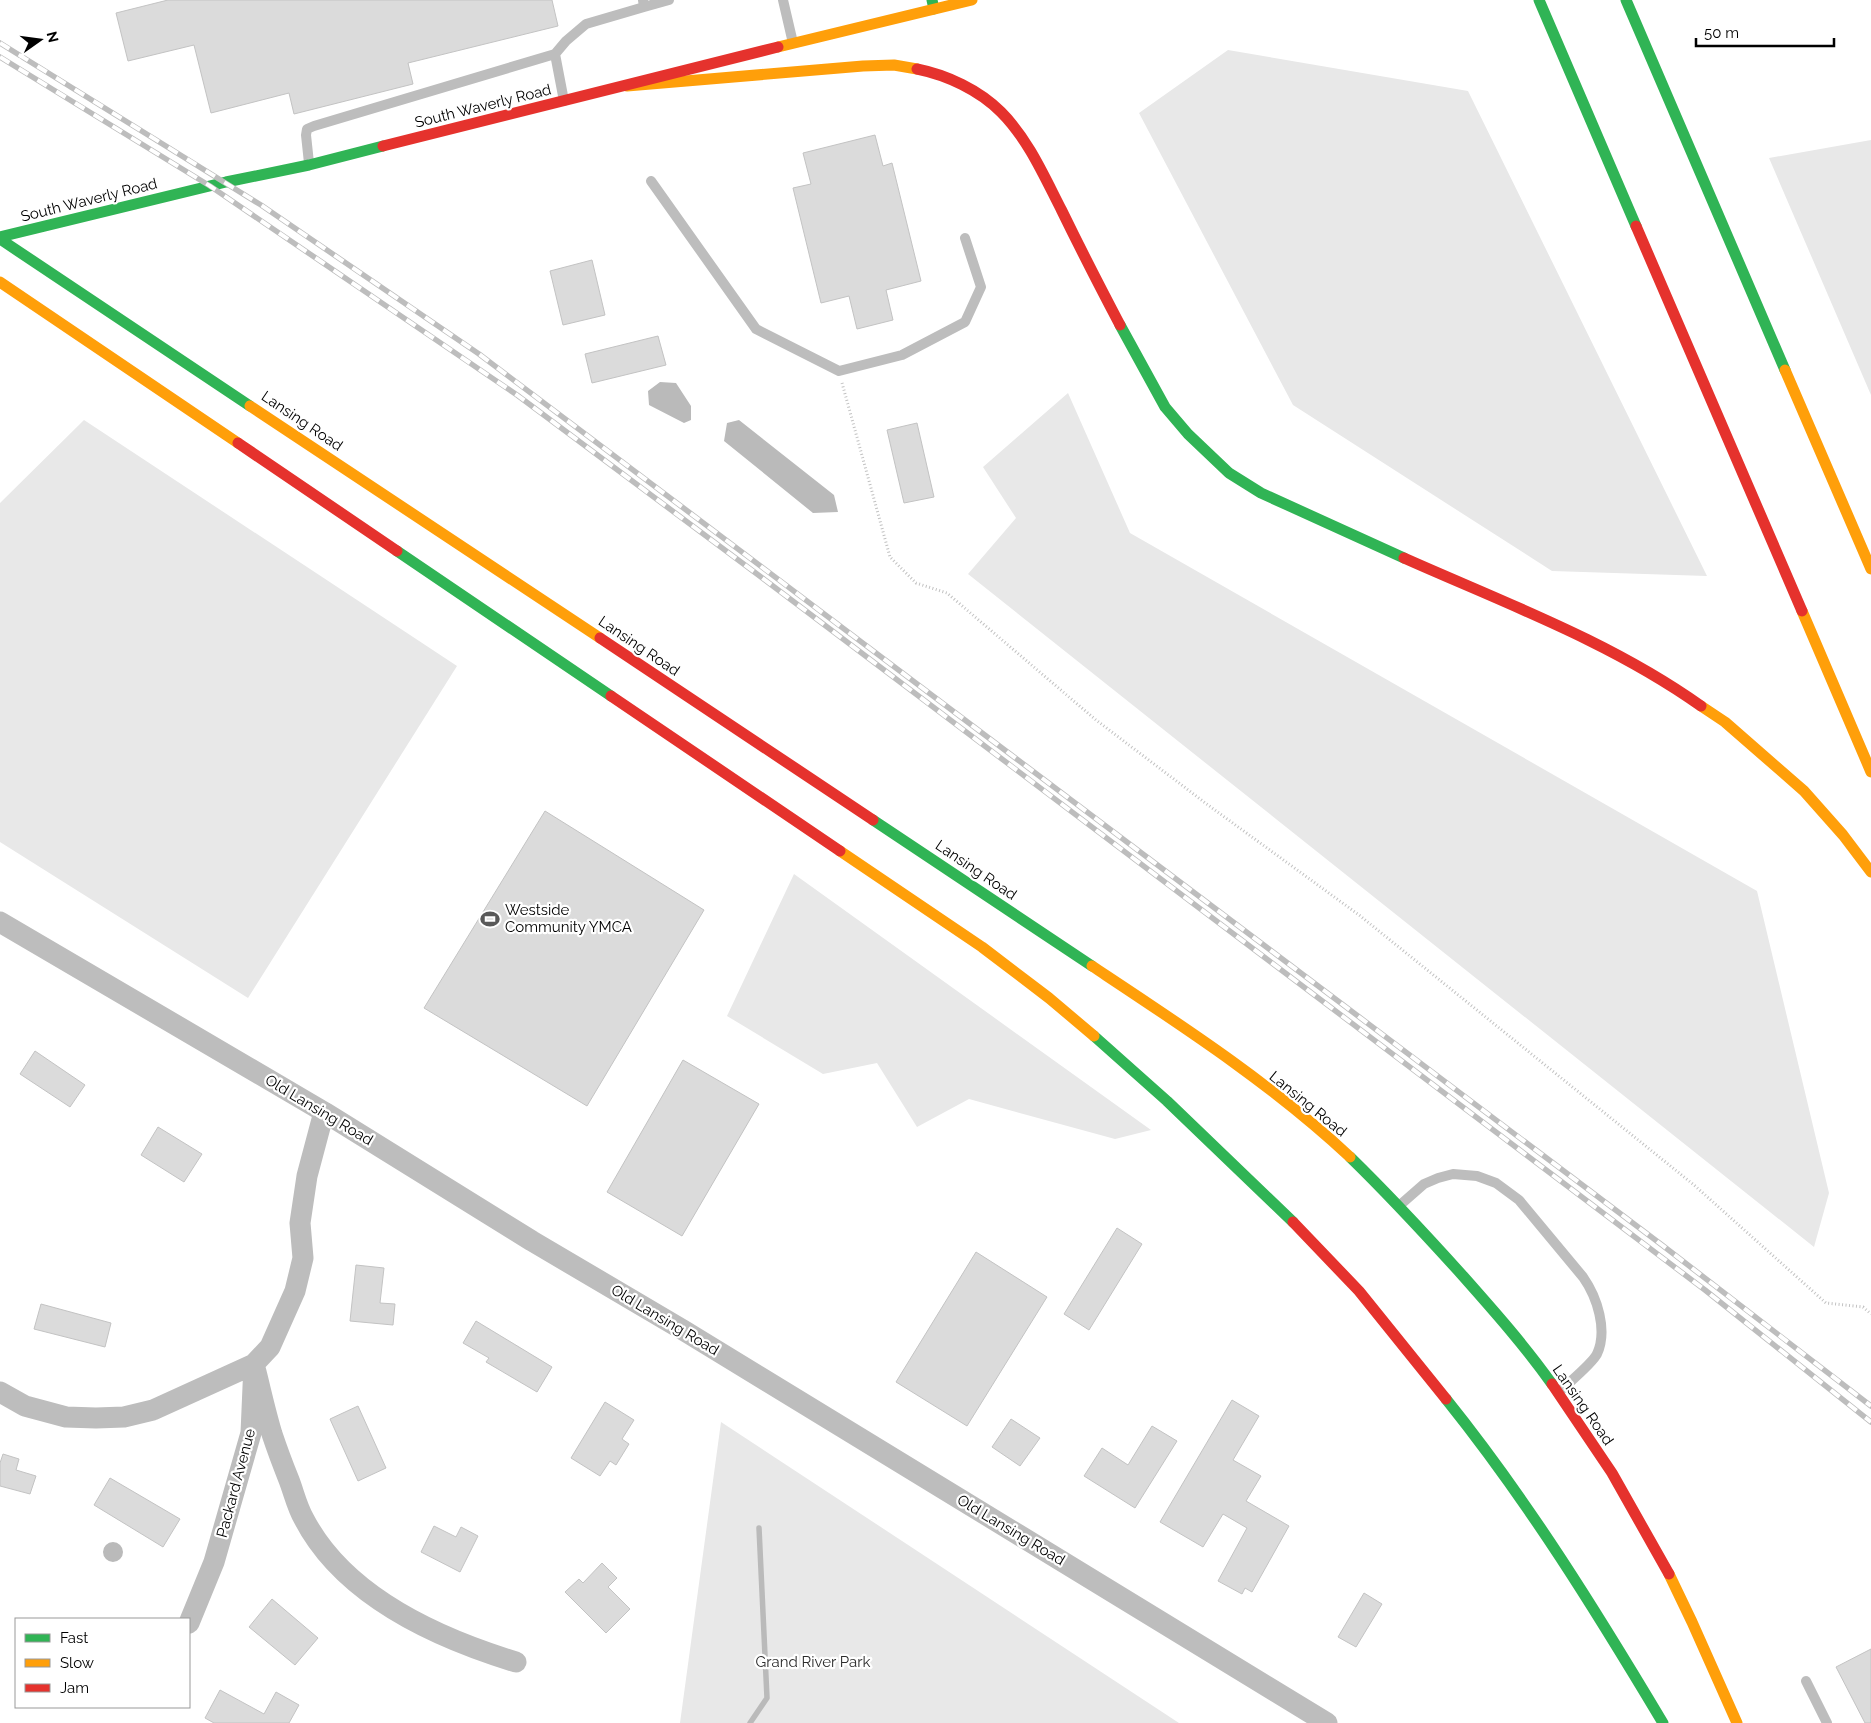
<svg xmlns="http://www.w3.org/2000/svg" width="1871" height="1723" font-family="Raleway,sans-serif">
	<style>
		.green { fill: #e8e8e8 }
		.water { fill: #bababa }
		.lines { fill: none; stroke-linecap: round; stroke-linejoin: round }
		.stream { stroke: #bababa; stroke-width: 5.5 }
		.building { fill: #dbdbdb; stroke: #c3c3c3 }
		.path { stroke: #c2c2c2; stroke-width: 3; stroke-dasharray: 1 2.5; stroke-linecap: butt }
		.lane { stroke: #bdbdbd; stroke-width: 10 }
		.street { stroke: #bdbdbd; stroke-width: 21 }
		.fast { stroke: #30b455; stroke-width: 11 }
		.slow { stroke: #ff9f0a; stroke-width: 11 }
		.jam { stroke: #e5322d; stroke-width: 11 }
		.rail-casing { stroke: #bdbdbd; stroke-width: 5.5 }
		.rail { stroke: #fff; stroke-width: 4; stroke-dasharray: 11; stroke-linecap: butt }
		.labels { text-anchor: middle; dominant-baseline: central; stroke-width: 4.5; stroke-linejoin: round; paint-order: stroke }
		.street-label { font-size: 15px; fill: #000; stroke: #fff }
		.poi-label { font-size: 15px; fill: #000; stroke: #fff; text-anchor: start }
		.park-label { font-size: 15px; fill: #2c2c2c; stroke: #fff }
	</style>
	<rect width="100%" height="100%" fill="#fff"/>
	<path class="green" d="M1228 50 1468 91 1707 576 1552 571 1293 405 1139 113Z
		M1871 140V395L1769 158Z
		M1068 393 1130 533 1757 891 1829 1193 1814 1247 968 574 1016 518 983 467Z
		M84 420 457 666 248 998 0 842V503Z
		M794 874 1151 1130 1115 1139 969 1099 917 1127 877 1063 823 1074 727 1016Z
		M721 1422 1179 1723H680Z"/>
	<path class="water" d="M660 382 676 383 691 406V420L684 423 649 405 648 391Z
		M739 420 834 495 838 512 813 513 724 441 727 423Z
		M103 1552a10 10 0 1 1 20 0a10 10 0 1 1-20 0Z"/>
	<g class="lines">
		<path class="stream" d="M750 1723 767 1698 759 1528"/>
	</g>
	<path class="building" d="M168 0H552L558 26 408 63 413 84 294 114 289 93 211 113 194 45 128 61 116 13Z
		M875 135 883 166 892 163 921 281 886 290 893 320 857 329 849 296 821 303 793 188 811 184 803 153Z
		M592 260 605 315 563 325 550 271Z
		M658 336 666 365 592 383 585 354Z
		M917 423 934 497 904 503 887 430Z
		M545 811 704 910 587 1106 424 1008Z
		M35 1051 85 1085 70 1107 20 1074Z
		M683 1060 759 1104 682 1236 607 1192Z
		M158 1127 202 1154 184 1182 141 1155Z
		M1117 1228 1142 1244 1089 1330 1064 1314Z
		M976 1252 1047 1297 967 1426 896 1382Z
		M356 1265 384 1268 380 1303 395 1304 393 1325 350 1321Z
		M41 1304 111 1323 105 1347 34 1329Z
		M476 1321 552 1367 537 1392 486 1362 489 1358 463 1343Z
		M1232 1400 1259 1416 1233 1460 1261 1476 1246 1501 1289 1526 1252 1592 1245 1588 1242 1594 1218 1581 1247 1528 1223 1514 1203 1547 1160 1522Z
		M605 1402 634 1420 622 1439 629 1444 616 1465 610 1461 600 1476 571 1458Z
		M358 1406 386 1468 358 1481 330 1419Z
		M1011 1419 1040 1438 1020 1466 992 1447Z
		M1152 1426 1177 1441 1135 1508 1084 1476 1102 1448 1128 1465Z
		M3 1454 19 1459 16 1470 36 1476 30 1494 0 1486V1463Z
		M110 1478 180 1519 163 1547 94 1505Z
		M434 1526 456 1537 461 1527 478 1536 460 1572 421 1552Z
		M602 1563 617 1578 608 1587 630 1609 606 1633 565 1592 579 1579 583 1583Z
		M1364 1593 1382 1604 1356 1647 1338 1637Z
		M272 1599 318 1638 295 1665 249 1627Z
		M1871 1649V1723H1865L1836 1667Z
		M220 1690 264 1714 276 1692 299 1705 289 1723H214L205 1718Z"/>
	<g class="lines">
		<path class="path" d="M842 383 890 557 916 583 947 593 1096 720 1208 805 1359 915 1694 1185 1826 1303 1863 1307 1871 1314"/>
		<path class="lane" d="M783 0 793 43
			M644 7 669 0
			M555 54 566 41 586 24 644 7 643 0
			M309 163 306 135 307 129 314 126 555 54 564 101
			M651 181 756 329 839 371 902 355 965 322 981 287 965 238
			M1400 1205 1424 1184 1438 1178 1453 1174 1477 1176 1496 1183 1519 1200 1583 1277C1597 1297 1608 1330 1597 1354 1592 1364 1567 1384 1558 1393
			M1806 1681 1827 1723"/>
		<path class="street" d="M0 922 324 1112 532 1241 683 1330 1327 1723
			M0 1392 25 1406 66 1417 96 1418 124 1417 153 1410 254 1364C260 1387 265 1411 272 1434 277 1449 283 1465 289 1480 294 1493 297 1507 304 1519 344 1596 437 1638 516 1662
			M189 1623 214 1562 251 1433 254 1364 270 1347 295 1291 303 1258 300 1223 307 1176 324 1112"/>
		<path class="fast" d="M932 0 934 9
			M1539 0 1636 226
			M1626 0 1785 370
			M0 237 226 182 309 165 383 146
			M0 239 250 406
			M1120 325 1165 407 1188 434 1229 473 1261 493 1404 558
			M397 551 611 696
			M873 820 1092 966
			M1094 1036 1167 1101 1293 1222
			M1350 1157C1389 1195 1426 1235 1463 1276 1494 1311 1525 1346 1552 1384
			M1446 1399C1528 1501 1596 1611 1663 1723"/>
		<path class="slow" d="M778 47 972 0
			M627 86 863 66 894 65 917 69
			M0 282 238 443
			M1785 370 1871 569
			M250 406 600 638
			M1802 611 1871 772
			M1701 706 1725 722 1804 791 1843 835 1871 872
			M840 851 982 947 1049 998 1094 1036
			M1092 966C1181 1025 1272 1084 1350 1157
			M1669 1574 1692 1622 1737 1723"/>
		<path class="jam" d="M917 69C947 75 979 90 1001 112 1028 139 1044 176 1061 209 1080 248 1100 287 1120 325
			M383 146 778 47
			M1636 226 1802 611
			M238 443 397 551
			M1404 558C1505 603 1611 642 1701 706
			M600 638 873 820
			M611 696 840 851
			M1293 1222 1359 1291 1446 1399
			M1552 1384 1612 1473 1669 1574"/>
		<g class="rail-casing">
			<path id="rail" d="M0 43 261 205 479 354 1662 1245 1871 1406
				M0 57 210 186 517 395 757 574 1705 1290 1871 1422"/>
		</g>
		<use href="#rail" class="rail"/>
	</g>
	<defs>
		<g id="stadium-bare" transform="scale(1.5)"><path d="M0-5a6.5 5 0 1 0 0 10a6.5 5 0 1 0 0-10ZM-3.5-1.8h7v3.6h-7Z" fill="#595959" stroke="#fff" stroke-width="2.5" paint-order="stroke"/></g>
	</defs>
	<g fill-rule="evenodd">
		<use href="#stadium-bare" x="490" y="919"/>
	</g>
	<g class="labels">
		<g class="street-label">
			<text transform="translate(483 106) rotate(-14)">South Waverly Road</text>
			<text transform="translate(89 200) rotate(-14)">South Waverly Road</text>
			<text transform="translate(302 421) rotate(34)">Lansing Road</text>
			<text transform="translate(639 646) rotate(34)">Lansing Road</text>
			<text transform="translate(976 870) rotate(34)">Lansing Road</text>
			<text transform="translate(1308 1104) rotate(39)">Lansing Road</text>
			<text transform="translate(319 1110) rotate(31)">Old Lansing Road</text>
			<text transform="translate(665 1320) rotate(31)">Old Lansing Road</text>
			<text transform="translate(1583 1405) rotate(55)">Lansing Road</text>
			<text transform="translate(236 1483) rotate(-75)">Packard Avenue</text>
			<text transform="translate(1011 1530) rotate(31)">Old Lansing Road</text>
		</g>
		<g class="poi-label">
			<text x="505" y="910">Westside<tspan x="505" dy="17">Community YMCA</tspan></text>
		</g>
		<g class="park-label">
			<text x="813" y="1662">Grand River Park</text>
		</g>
	</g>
	<rect x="15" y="1618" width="175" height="90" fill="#ffffff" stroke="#999999"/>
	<rect x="25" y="1634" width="25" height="8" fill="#30b455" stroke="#999999"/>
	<text x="60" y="1643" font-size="15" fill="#000000">Fast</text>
	<rect x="25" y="1659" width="25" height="8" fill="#ff9f0a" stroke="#999999"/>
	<text x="60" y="1668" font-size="15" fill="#000000">Slow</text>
	<rect x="25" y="1684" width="25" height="8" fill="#e5322d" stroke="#999999"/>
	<text x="60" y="1693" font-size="15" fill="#000000">Jam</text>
	<g transform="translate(40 40) rotate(76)" stroke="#ffffff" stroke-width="4" paint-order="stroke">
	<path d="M0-4L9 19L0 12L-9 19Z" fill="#000000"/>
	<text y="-8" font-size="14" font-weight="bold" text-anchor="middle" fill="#000000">N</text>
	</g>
	<path d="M1696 38v8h138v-8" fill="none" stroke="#000000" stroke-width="2.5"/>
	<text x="1704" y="38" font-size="15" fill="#000000" stroke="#ffffff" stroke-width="4" paint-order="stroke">50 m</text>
</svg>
